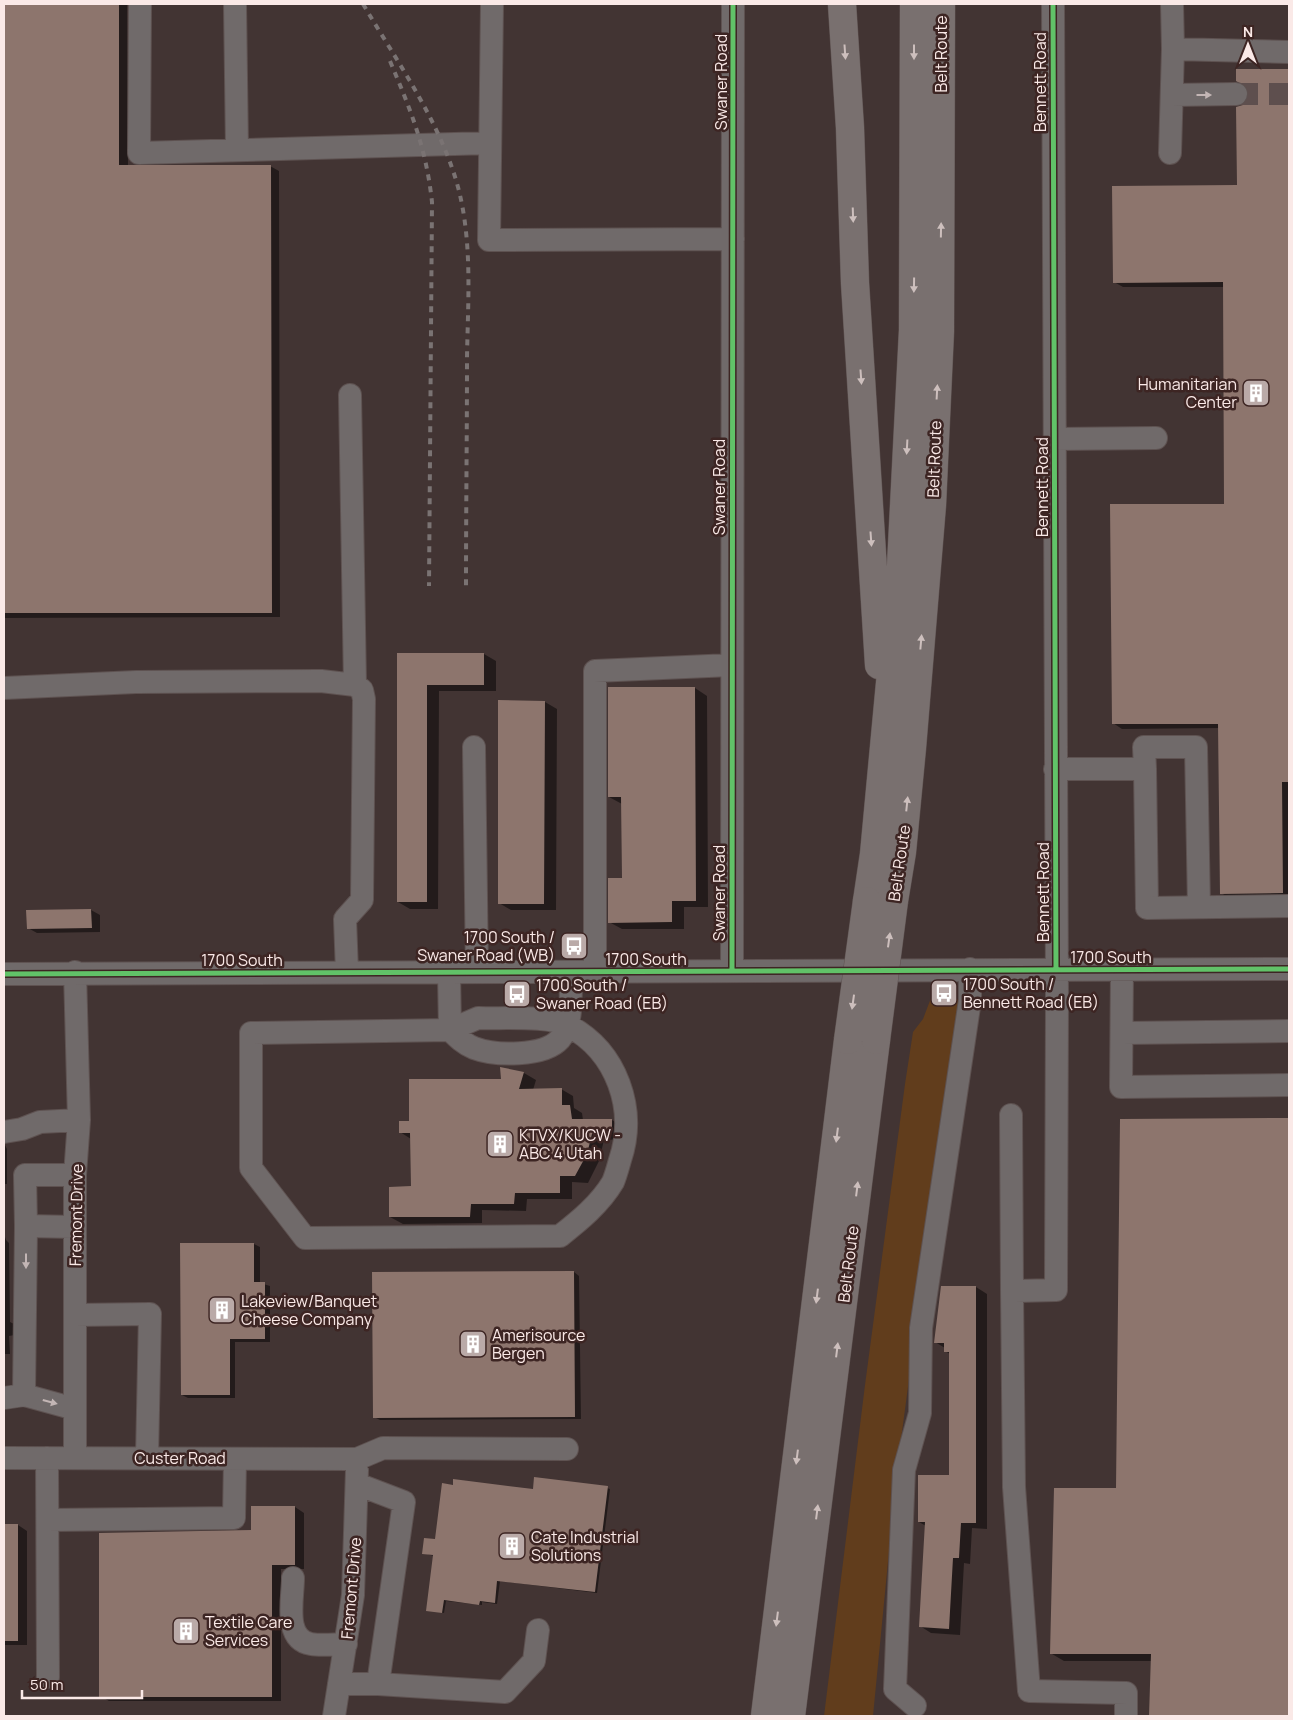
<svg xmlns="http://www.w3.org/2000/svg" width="1293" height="1720" font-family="Manrope,sans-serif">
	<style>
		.green { fill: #613d1c }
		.shadow { fill: #0007 }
		.building { fill: #8d756d }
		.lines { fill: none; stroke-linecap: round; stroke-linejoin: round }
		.minor-tunnel { stroke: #5e4f4e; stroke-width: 22; stroke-dasharray: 22 11; stroke-linecap: butt }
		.minor-casing { stroke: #5e5251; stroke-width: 24 }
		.highway-casing { stroke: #5e5251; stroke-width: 29 }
		.minor { stroke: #706a6a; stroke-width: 22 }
		.highway { stroke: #79706f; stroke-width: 28 }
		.rail { stroke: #7a7373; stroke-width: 4; stroke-dasharray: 6 6; stroke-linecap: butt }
		.highway-bridge-casing { stroke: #5e5251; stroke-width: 29; stroke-linecap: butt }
		.highway-bridge { stroke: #79706f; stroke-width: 28 }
		.cycleway-casing { stroke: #3d2523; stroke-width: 8 }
		.cycleway { stroke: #61c268; stroke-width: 5 }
		.oneway { fill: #cdbfbd }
		.oneway2 { fill: #c3b6b5 }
		.labels { text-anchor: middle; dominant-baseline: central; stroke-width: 5; stroke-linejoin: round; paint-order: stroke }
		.street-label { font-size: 16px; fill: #fae9e7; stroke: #3d2523 }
		.poi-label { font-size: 16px; fill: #fae9e7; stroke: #3d2523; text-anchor: start }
	</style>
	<rect width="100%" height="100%" fill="#423433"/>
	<path class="green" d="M931 998 960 999 897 1469 873 1716H824L865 1385 905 1084 913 1032 923 1019Z"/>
	<path class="shadow" d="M4 4H127L128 166H270L279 171 280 617 4 618Z
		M1237 70H1289V898H1230L1221 893 1220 728 1122 729 1113 723 1225 505 1224 287H1123L1114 282 1238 186 1244 106 1250 94 1248 86Z
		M398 654H484L496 661V691H439L438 909H410L398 902Z
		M695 688 707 696 708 907H684V929H622L609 922 623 879 622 804 609 797Z
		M545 702 557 709 556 910H511L499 903Z
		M91 910 100 915V932L37 933 28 928Z
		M524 1073 536 1080 533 1090 561 1089 573 1096 574 1108 582 1113 583 1120H612L624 1127V1139L604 1140 599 1161 588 1183 572 1182V1199H527L526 1211 482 1210V1223L403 1224 390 1217 412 1187 411 1139 400 1132 410 1122 502 1081Z
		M1289 1119V1716H1150L1152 1661H1064L1052 1654 1118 1489 1121 1120Z
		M4 1143 7 1149V1184H4Z
		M4 1234 6 1240 9 1243 10 1322 20 1327V1334L9 1336 10 1354H4Z
		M254 1244 260 1247V1283L270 1286V1342H235V1398H188L182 1395Z
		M574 1272 579 1276 581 1419 380 1420 374 1417Z
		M976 1287 987 1294V1529L972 1528 970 1564 964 1563 960 1635 931 1633 920 1626 926 1526 919 1522 950 1476V1354L945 1351V1348L935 1342Z
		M607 1488 610 1489 597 1593 500 1581 497 1604 482 1602V1605L446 1601 444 1613 428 1610 434 1556 424 1553 436 1540 534 1491Z
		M253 1507H295L304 1513V1569H281V1701H109L100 1696 253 1531Z
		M4 1525H18L27 1531V1645H4Z"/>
	<path class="building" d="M4 4H119V165H271L272 613H4Z
		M1236 69H1289V782H1282L1283 893 1220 894 1218 724H1112L1110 504H1224L1223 282 1113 283 1112 186 1237 185 1236 107 1243 105 1249 94 1247 87 1236 81Z
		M397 653H484V685H427V902H397Z
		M608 687H695L696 901H672V922L608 923V878H622L621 797H608Z
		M498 700 545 701 544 904H498Z
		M91 909 92 928 27 929 26 910Z
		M500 1067 524 1072 519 1089 562 1088V1105H570L572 1119H612V1133L592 1134 587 1154 575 1176H560V1193H515L514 1204H471L470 1217H389V1187L411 1186 410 1133H399V1121H409V1079H501Z
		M1289 1118V1716H1149L1151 1654H1050L1054 1488H1116L1120 1119Z
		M180 1243H254V1282H265V1339H230V1395H181Z
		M574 1271 575 1417 373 1418 372 1272Z
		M941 1286H976V1523H961L959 1558H953L949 1629 919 1627 925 1522H918V1475H949V1352H944V1343H934Z
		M534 1477 608 1486 595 1592 497 1581 495 1603 480 1601 479 1605 444 1600 442 1613 426 1611 433 1555 422 1554 424 1538 435 1539 442 1483 453 1485V1479L533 1489Z
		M251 1506H295V1565H272V1697H99V1533L251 1530Z
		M4 1524H18V1641H4Z"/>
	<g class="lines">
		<path class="minor-tunnel" d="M1236 94H1289"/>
		<g class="minor-casing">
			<path id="minor" d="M140 4 139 153 489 143
				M235 4 237 150
				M492 4 489 240 733 239
				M1172 4 1173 49 1289 52
				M1172 95 1236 94
				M1170 153 1173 49
				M350 395 355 685
				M1054 439 1156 438
				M4 688 136 682 321 681 355 685 362 690 364 699 362 900 345 919 347 972
				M474 747 477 972
				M1055 769H1145L1147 908 1289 906
				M1145 769 1144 747H1196L1199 907
				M1122 969 1121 1087 1289 1085
				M732 971 733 4
				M75 972 79 1120 75 1175V1458
				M449 972 450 1030C457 1037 464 1044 474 1048 495 1056 544 1057 560 1039 574 1023 570 992 571 972
				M595 972V671L731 665
				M4 974 1289 969
				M478 1018C500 1019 551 1015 569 1026 617 1052 637 1109 620 1160 618 1167 616 1175 613 1182 600 1204 579 1221 560 1236L305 1238 251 1168V1033L450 1030Z
				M1122 1033 1289 1031
				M1011 1115 1012 1291 1056 1290 1057 998 1053 4
				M4 1132 22 1129 40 1122 79 1120
				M26 1226 25 1175H75
				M1012 1291 1014 1487 1029 1691 1126 1693V1716
				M75 1315 150 1314 147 1458
				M24 1395 75 1409
				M4 1398 24 1395 26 1226 75 1227
				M4 1458 357 1459 383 1448 567 1449
				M47 1458 48 1677
				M48 1520 234 1518 235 1459
				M293 1578C293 1599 283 1639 311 1644 322 1646 335 1644 346 1644
				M339 1684H378L404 1502 357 1484
				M378 1684 505 1692 534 1661 538 1630
				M915 1706 895 1689 904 1470 920 1413 921 1328 970 1000V969
				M334 1716 353 1595 357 1470"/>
		</g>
		<g class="highway-casing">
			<path id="highway" d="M842 4 850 128 855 283 879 665
				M867 901 874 854 901 565 913 330 914 4
				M894 901 902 852 912 748 932 505 940 331 941 4
				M765 1716 848 1040
				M791 1716 876 1040"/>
		</g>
		<use href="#minor" class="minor"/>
		<use href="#highway" class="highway"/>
		<path class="rail" d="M363 4C396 60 437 117 456 180 473 237 468 298 467 357 467 433 466 510 466 587
			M390 61C411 111 426 147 432 202L429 586"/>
		<g class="highway-bridge-casing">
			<path id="highway-bridge" d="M848 1040 867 901
				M876 1040 894 901"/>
		</g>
		<use href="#highway-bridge" class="highway-bridge"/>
		<g class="cycleway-casing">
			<path id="cycleway" d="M1053 4 1056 969
				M732 971 733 4
				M4 974 1289 969"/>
		</g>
		<use href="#cycleway" class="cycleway"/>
	</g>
	<defs><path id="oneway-solid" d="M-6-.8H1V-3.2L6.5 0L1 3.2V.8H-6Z" transform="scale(1.25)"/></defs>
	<g class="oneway">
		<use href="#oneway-solid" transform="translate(845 52) rotate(86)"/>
		<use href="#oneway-solid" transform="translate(914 52) rotate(90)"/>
		<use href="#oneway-solid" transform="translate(853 215) rotate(88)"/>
		<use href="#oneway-solid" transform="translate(941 230) rotate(-89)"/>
		<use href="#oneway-solid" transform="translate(914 285) rotate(91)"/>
		<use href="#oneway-solid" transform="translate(861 377) rotate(86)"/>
		<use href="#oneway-solid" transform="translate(937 392) rotate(-87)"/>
		<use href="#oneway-solid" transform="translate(907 447) rotate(93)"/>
		<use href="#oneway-solid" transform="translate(871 539) rotate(86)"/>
		<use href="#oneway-solid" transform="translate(921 642) rotate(-85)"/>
		<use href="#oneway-solid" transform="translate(907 804) rotate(-84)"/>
		<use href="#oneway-solid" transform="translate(889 940) rotate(-82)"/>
		<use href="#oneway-solid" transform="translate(853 1002) rotate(98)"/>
		<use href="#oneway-solid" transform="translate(837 1135) rotate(97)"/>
		<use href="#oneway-solid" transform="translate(857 1189) rotate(-83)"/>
		<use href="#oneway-solid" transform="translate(817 1296) rotate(97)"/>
		<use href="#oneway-solid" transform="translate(837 1350) rotate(-83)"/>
		<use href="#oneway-solid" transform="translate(797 1457) rotate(97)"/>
		<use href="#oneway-solid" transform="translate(817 1512) rotate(-83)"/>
		<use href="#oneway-solid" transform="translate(777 1619) rotate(97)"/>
	</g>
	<g class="oneway2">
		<use href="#oneway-solid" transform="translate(1204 95)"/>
		<use href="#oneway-solid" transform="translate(26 1261) rotate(90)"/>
		<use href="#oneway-solid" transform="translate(50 1402) rotate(15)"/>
	</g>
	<defs>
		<g id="building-square" transform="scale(1.4375)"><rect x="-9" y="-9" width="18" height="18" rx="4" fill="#baaaa8" stroke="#3d2523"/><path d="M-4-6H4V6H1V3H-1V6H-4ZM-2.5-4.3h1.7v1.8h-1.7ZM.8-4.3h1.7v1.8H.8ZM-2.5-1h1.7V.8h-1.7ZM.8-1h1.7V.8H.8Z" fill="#fff"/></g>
		<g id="bus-square" transform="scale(1.4375)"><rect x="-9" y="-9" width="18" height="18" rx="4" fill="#baaaa8" stroke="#3d2523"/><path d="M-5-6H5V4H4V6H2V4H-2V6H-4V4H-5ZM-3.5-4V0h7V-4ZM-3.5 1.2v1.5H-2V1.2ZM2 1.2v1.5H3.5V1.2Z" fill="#fff"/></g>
	</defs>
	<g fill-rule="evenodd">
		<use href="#building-square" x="1256" y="393"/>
		<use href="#bus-square" x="574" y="946"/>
		<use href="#bus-square" x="944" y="993"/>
		<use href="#bus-square" x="517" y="994"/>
		<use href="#building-square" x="500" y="1144"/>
		<use href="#building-square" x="222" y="1310"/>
		<use href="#building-square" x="473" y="1344"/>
		<use href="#building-square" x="512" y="1546"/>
		<use href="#building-square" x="186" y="1631"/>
	</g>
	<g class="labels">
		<g class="street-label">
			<text transform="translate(941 54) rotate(-90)">Belt Route</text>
			<text transform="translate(721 82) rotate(-90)">Swaner Road</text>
			<text transform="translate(1040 82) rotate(-90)">Bennett Road</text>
			<text transform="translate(934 459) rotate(-88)">Belt Route</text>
			<text transform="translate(719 487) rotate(-90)">Swaner Road</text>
			<text transform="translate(1042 487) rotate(-90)">Bennett Road</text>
			<text transform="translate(899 863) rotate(-82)">Belt Route</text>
			<text transform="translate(1043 892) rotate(-90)">Bennett Road</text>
			<text transform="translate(719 893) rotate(-90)">Swaner Road</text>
			<text x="1111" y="957">1700 South</text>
			<text x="646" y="959">1700 South</text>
			<text x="242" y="960">1700 South</text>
			<text transform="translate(76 1215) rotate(-89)">Fremont Drive</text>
			<text transform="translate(848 1264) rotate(-83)">Belt Route</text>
			<text x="180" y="1458">Custer Road</text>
			<text transform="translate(351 1588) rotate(-85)">Fremont Drive</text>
		</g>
		<g class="poi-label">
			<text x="1237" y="384" text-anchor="end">Humanitarian<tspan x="1237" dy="18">Center</tspan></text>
			<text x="555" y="937" text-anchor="end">1700 South /<tspan x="555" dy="18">Swaner Road (WB)</tspan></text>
			<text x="963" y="984">1700 South /<tspan x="963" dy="18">Bennett Road (EB)</tspan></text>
			<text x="536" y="985">1700 South /<tspan x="536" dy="18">Swaner Road (EB)</tspan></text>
			<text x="519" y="1135">KTVX/KUCW -<tspan x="519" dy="18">ABC 4 Utah</tspan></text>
			<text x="241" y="1301">Lakeview/Banquet<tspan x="241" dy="18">Cheese Company</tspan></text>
			<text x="492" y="1335">Amerisource<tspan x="492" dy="18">Bergen</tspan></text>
			<text x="531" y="1537">Cate Industrial<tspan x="531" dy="18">Solutions</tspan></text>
			<text x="205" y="1622">Textile Care<tspan x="205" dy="18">Services</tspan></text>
		</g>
	</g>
	<rect width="1293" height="1720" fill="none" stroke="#fae9e7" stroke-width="10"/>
	<g transform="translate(1248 45)" stroke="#3d2523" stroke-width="4" paint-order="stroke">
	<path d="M0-4L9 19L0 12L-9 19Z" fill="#fae9e7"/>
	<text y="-8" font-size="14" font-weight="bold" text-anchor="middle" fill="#fae9e7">N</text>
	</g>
	<path d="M22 1690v8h120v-8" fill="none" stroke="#fae9e7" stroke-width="2.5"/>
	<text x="30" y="1690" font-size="15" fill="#fae9e7" stroke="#3d2523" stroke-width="4" paint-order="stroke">50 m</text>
</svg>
